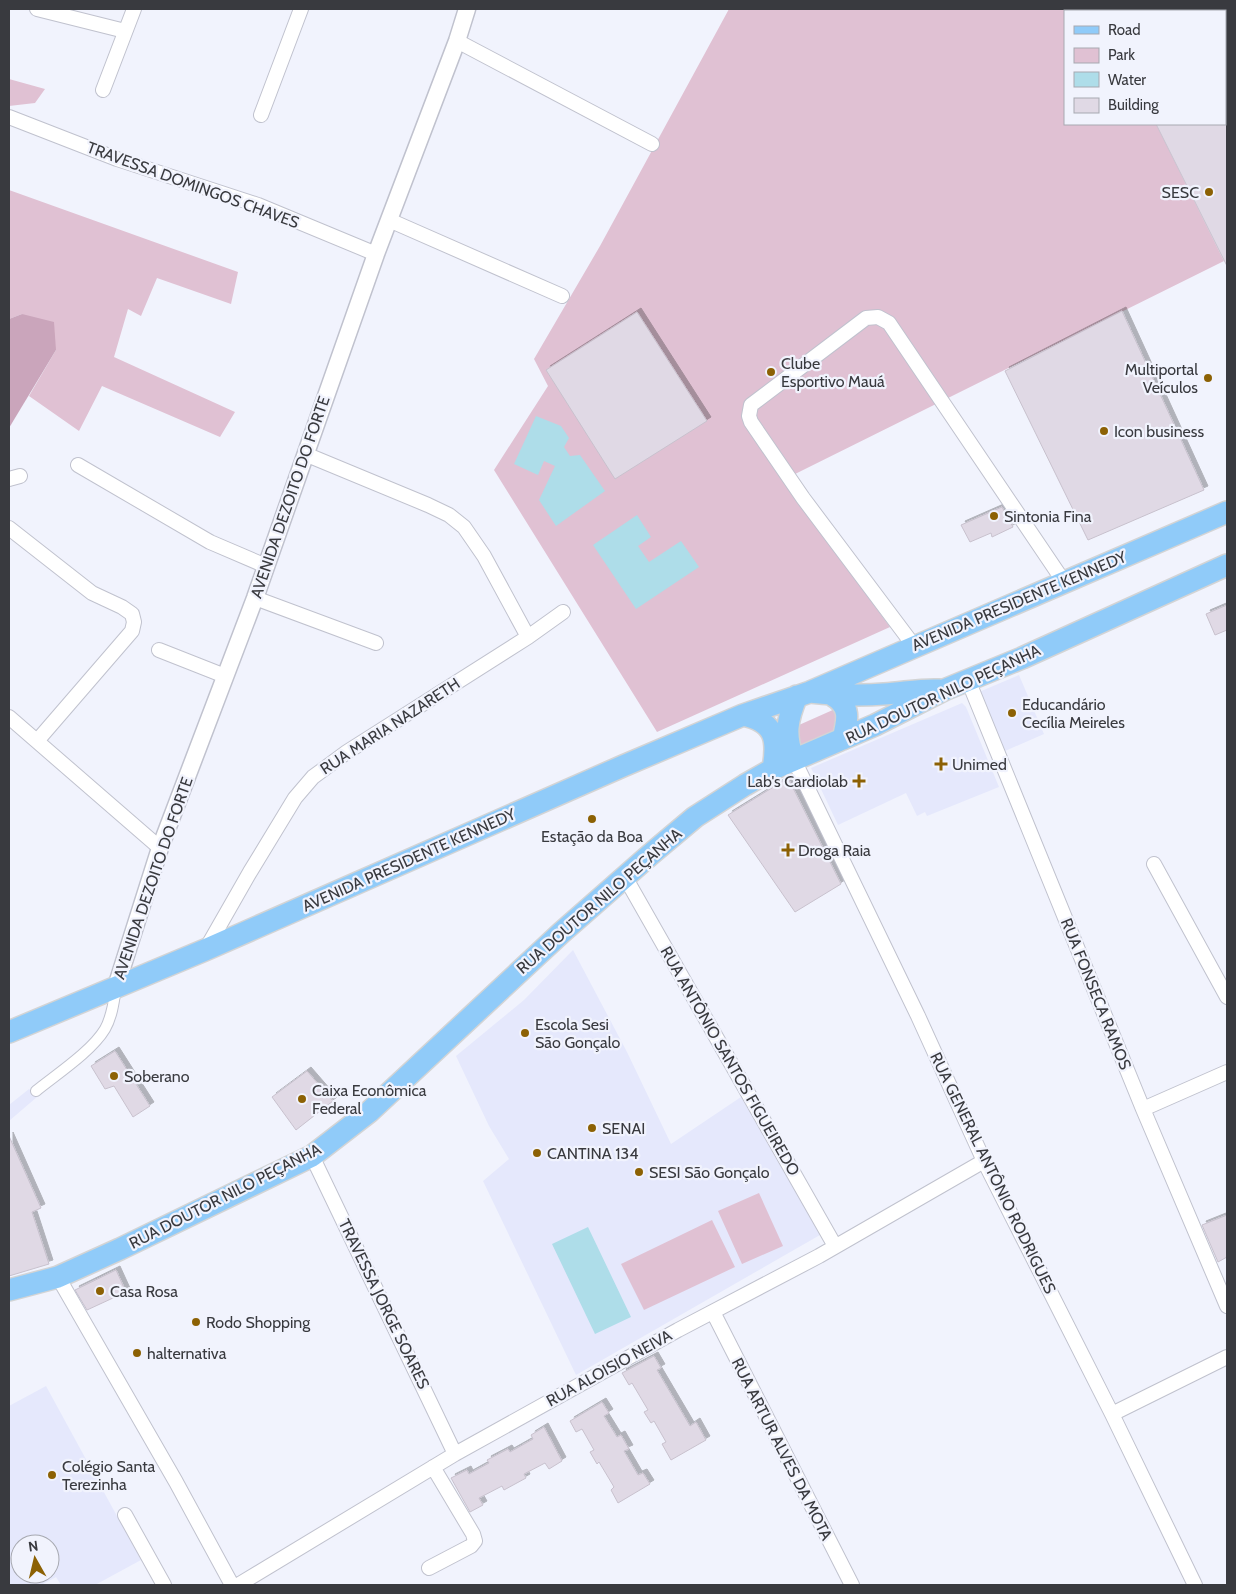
<svg xmlns="http://www.w3.org/2000/svg" width="1236" height="1594" font-family="Cabin,sans-serif">
	<style>
		.built { fill: #e5e8fc; fill-rule: evenodd }
		.green { fill: #e0c1d3 }
		.forest { fill: #caa5bb }
		.water { fill: #aedde9 }
		.building { fill: #e0d9e5; stroke: #c8c1cd; filter: url(#shadow) }
		.lines { fill: none; stroke-linecap: round; stroke-linejoin: round }
		.pedestrian-casing { stroke: #c0c2ce; stroke-width: 12 }
		.minor-casing { stroke: #c0c2ce; stroke-width: 16 }
		.tertiary-casing { stroke: #c0c2ce; stroke-width: 19 }
		.primary-casing { stroke: #d3d4d5; stroke-width: 24 }
		.pedestrian { stroke: #fff; stroke-width: 10 }
		.minor { stroke: #fff; stroke-width: 14 }
		.tertiary { stroke: #fff; stroke-width: 16 }
		.primary { stroke: #90cbf9; stroke-width: 21 }
		.poi-dot { fill: #8c6104; stroke: #f1f3fd; stroke-width: 2 }
		.labels { text-anchor: middle; dominant-baseline: central; stroke-width: 4.5; stroke-linejoin: round; paint-order: stroke }
		.street-label { font-size: 16px; fill: #393a3f; stroke: #f1f3fd }
		.poi-label { font-size: 16px; fill: #393a3f; stroke: #f1f3fd; text-anchor: start }
	</style>
	<defs>
		<filter id="shadow"><feDropShadow dx="4" dy="-4" stdDeviation="0" flood-color="#0004"/></filter>
	</defs>
	<rect width="100%" height="100%" fill="#f1f3fd"/>
	<path class="built" d="M1019 675 1044 734 1005 751 979 692Z
		M962 703 966 707 999 787 927 816 925 812 917 816 906 793 838 825 811 768Z
		M573 950 627 1052 671 1144 741 1097 820 1235 576 1375 483 1181 509 1159 489 1126 456 1056 524 1000Z
		M29 1089 37 1097 9 1121V1105Z
		M46 1386 141 1560 95 1585H61L56 1577 41 1585H9V1406ZM20 1544H50V1574H20Z"/>
	<path class="green" d="M729 9H1099L1100 11H1065V124H1156L1224 261 783 480 890 627 657 732 494 470 548 386 534 359 600 246Z
		M9 79 45 89 35 103 9 106Z
		M9 190 238 272 231 304 157 278 141 316 128 309 114 357 235 412 220 437 102 386 79 431 29 396 56 350 22 314 9 319Z
		M835 709H838L836 733 799 749 792 734 799 725Z
		M759 1193 783 1246 742 1264 718 1211Z
		M712 1220 735 1267 644 1310 621 1264Z"/>
	<path class="forest" d="M22 314 54 322 56 350 9 428V319Z"/>
	<path class="water" d="M536 416 561 426 569 438 564 447 570 456 580 455 605 491 556 526 539 500 555 466 544 461 538 475 514 464Z
		M637 515 651 537 638 546 649 562 681 541 699 567 636 609 593 545Z
		M588 1227 631 1317 595 1334 552 1244Z"/>
	<path class="building" d="M1156 124H1227V266Z
		M1122 311 1204 490 1088 540 1005 371Z
		M637 312 707 421 615 479 546 370Z
		M1002 507 1013 527 992 537 991 533 970 542 961 525Z
		M1227 605V630L1215 635 1206 614Z
		M788 778 841 884 795 912 728 815Z
		M115 1051 150 1106 133 1117 114 1086 105 1089 91 1066Z
		M307 1071 333 1101 296 1130 272 1097Z
		M9 1136 41 1208 32 1212 49 1264 9 1276Z
		M1227 1215V1257L1218 1262 1202 1225Z
		M116 1270 126 1292 87 1310 75 1290Z
		M654 1356 661 1368 657 1370 690 1426 696 1422 706 1440 671 1460 662 1444 666 1442 654 1421 651 1423 644 1412 648 1410 632 1383 629 1385 622 1373Z
		M602 1402 609 1413 604 1416 617 1437 621 1435 629 1449 624 1451 638 1475 643 1473 650 1484 618 1503 611 1490 614 1487 599 1462 597 1464 590 1452 594 1450 582 1429 576 1432 570 1421Z
		M544 1427 562 1461 549 1469 545 1463 524 1474 526 1478 504 1490 502 1486 479 1498 483 1505 470 1512 451 1478 467 1470 469 1474 489 1463 487 1460 508 1449 510 1452 533 1439 531 1435Z"/>
	<g class="lines">
		<g class="pedestrian-casing">
			<path id="pedestrian" d="M36 1091C57 1074 92 1051 105 1029 112 1017 114 1001 116 988"/>
		</g>
		<g class="minor-casing">
			<path id="minor" d="M37 9 125 31
				M457 41 652 144
				M103 90 134 9
				M261 115 301 9
				M9 117 117 159 258 205 376 254
				M389 220 562 296
				M305 454 428 505 449 515 464 527 484 556 528 637
				M78 465 210 542 266 566
				M9 479 20 476
				M9 528 92 593 122 607 132 614 134 622 132 631 37 741
				M255 598 376 643
				M914 646 803 498 751 422 749 416 751 405 866 318 878 317 889 323 1064 582
				M159 650 225 676
				M968 680 1143 1109 1227 1306
				M9 717 160 848
				M794 760 918 1016 984 1161 1112 1414 1195 1585
				M1154 864 1227 997
				M625 877 835 1246
				M206 949 250 872 295 798 313 777 347 752 528 637 563 612
				M1143 1109 1227 1072
				M312 1156 455 1454
				M58 1277 176 1482 232 1585
				M713 1312 852 1585
				M1112 1414 1227 1357
				M125 1515 164 1585
				M429 1568 471 1546 475 1541 473 1534 433 1467
				M238 1585 455 1454 678 1330 819 1256 984 1161"/>
		</g>
		<g class="tertiary-casing">
			<path id="tertiary" d="M116 987 160 848 255 598 376 254 457 41 467 9"/>
		</g>
		<g class="primary-casing">
			<path id="primary" d="M810 692C836 695 859 696 884 694 903 693 920 689 939 690
				M832 695C851 706 848 719 843 739
				M743 715C776 722 778 740 773 769
				M794 760C784 736 787 719 797 696
				M9 1032 205 950 623 766 743 715 810 692 1227 512
				M9 1290 58 1277 120 1249 312 1156 369 1112 561 933 651 854 695 817 745 785 773 769 875 725 944 690 1022 658 1227 565"/>
		</g>
		<use href="#pedestrian" class="pedestrian"/>
		<use href="#minor" class="minor"/>
		<use href="#tertiary" class="tertiary"/>
		<use href="#primary" class="primary"/>
	</g>
	<g class="poi-dot">
		<circle cx="1209" cy="192" r="5"/>
		<circle cx="771" cy="372" r="5"/>
		<circle cx="1208" cy="378" r="5"/>
		<circle cx="1104" cy="431" r="5"/>
		<circle cx="994" cy="516" r="5"/>
		<circle cx="1012" cy="713" r="5"/>
		<path d="M938.5 756.5h5v5h5v5h-5v5h-5v-5h-5v-5h5z"/>
		<path d="M856.5 773.5h5v5h5v5h-5v5h-5v-5h-5v-5h5z"/>
		<circle cx="592" cy="819" r="5"/>
		<path d="M785.5 842.5h5v5h5v5h-5v5h-5v-5h-5v-5h5z"/>
		<circle cx="525" cy="1033" r="5"/>
		<circle cx="114" cy="1076" r="5"/>
		<circle cx="302" cy="1099" r="5"/>
		<circle cx="592" cy="1128" r="5"/>
		<circle cx="537" cy="1153" r="5"/>
		<circle cx="639" cy="1172" r="5"/>
		<circle cx="100" cy="1291" r="5"/>
		<circle cx="196" cy="1322" r="5"/>
		<circle cx="137" cy="1353" r="5"/>
		<circle cx="52" cy="1475" r="5"/>
	</g>
	<g class="labels">
		<g class="street-label">
			<text transform="translate(193 185) rotate(20)">TRAVESSA DOMINGOS CHAVES</text>
			<text transform="translate(290 497) rotate(-71)">AVENIDA DEZOITO DO FORTE</text>
			<text transform="translate(1019 601) rotate(-23)">AVENIDA PRESIDENTE KENNEDY</text>
			<text transform="translate(943 694) rotate(-25)">RUA DOUTOR NILO PEÇANHA</text>
			<text transform="translate(390 726) rotate(-33)">RUA MARIA NAZARETH</text>
			<text transform="translate(409 860) rotate(-24)">AVENIDA PRESIDENTE KENNEDY</text>
			<text transform="translate(153 878) rotate(-71)">AVENIDA DEZOITO DO FORTE</text>
			<text transform="translate(599 901) rotate(-41)">RUA DOUTOR NILO PEÇANHA</text>
			<text transform="translate(1096 994) rotate(68)">RUA FONSECA RAMOS</text>
			<text transform="translate(730 1061) rotate(60)">RUA ANTÔNIO SANTOS FIGUEIREDO</text>
			<text transform="translate(993 1173) rotate(64)">RUA GENERAL ANTÔNIO RODRIGUES</text>
			<text transform="translate(225 1196) rotate(-27)">RUA DOUTOR NILO PEÇANHA</text>
			<text transform="translate(384 1304) rotate(64)">TRAVESSA JORGE SOARES</text>
			<text transform="translate(609 1368) rotate(-29)">RUA ALOISIO NEIVA</text>
			<text transform="translate(782 1449) rotate(63)">RUA ARTUR ALVES DA MOTA</text>
		</g>
		<g class="poi-label">
			<text x="1199" y="192" text-anchor="end">SESC</text>
			<text x="781" y="363">Clube<tspan x="781" dy="18">Esportivo Mauá</tspan></text>
			<text x="1198" y="369" text-anchor="end">Multiportal<tspan x="1198" dy="18">Veículos</tspan></text>
			<text x="1114" y="431">Icon business</text>
			<text x="1004" y="516">Sintonia Fina</text>
			<text x="1022" y="704">Educandário<tspan x="1022" dy="18">Cecília Meireles</tspan></text>
			<text x="952" y="764">Unimed</text>
			<text x="848" y="781" text-anchor="end">Lab's Cardiolab</text>
			<text x="592" y="836" text-anchor="middle">Estação da Boa</text>
			<text x="798" y="850">Droga Raia</text>
			<text x="535" y="1024">Escola Sesi<tspan x="535" dy="18">São Gonçalo</tspan></text>
			<text x="124" y="1076">Soberano</text>
			<text x="312" y="1090">Caixa Econômica<tspan x="312" dy="18">Federal</tspan></text>
			<text x="602" y="1128">SENAI</text>
			<text x="547" y="1153">CANTINA 134</text>
			<text x="649" y="1172">SESI São Gonçalo</text>
			<text x="110" y="1291">Casa Rosa</text>
			<text x="206" y="1322">Rodo Shopping</text>
			<text x="147" y="1353">halternativa</text>
			<text x="62" y="1466">Colégio Santa<tspan x="62" dy="18">Terezinha</tspan></text>
		</g>
	</g>
	<rect width="1236" height="1594" fill="none" stroke="#393a3f" stroke-width="20"/>
	<rect x="1064" y="10" width="162" height="115" fill="#f1f3fd" stroke="#a7a9b1"/>
	<rect x="1074" y="26" width="25" height="8" fill="#90cbf9" stroke="#a7a9b1"/>
	<text x="1108" y="35" font-size="15" fill="#393a3f">Road</text>
	<rect x="1074" y="48" width="25" height="15" fill="#e0c1d3" stroke="#a7a9b1"/>
	<text x="1108" y="60" font-size="15" fill="#393a3f">Park</text>
	<rect x="1074" y="72" width="25" height="15" fill="#aedde9" stroke="#a7a9b1"/>
	<text x="1108" y="85" font-size="15" fill="#393a3f">Water</text>
	<rect x="1074" y="98" width="25" height="15" fill="#e0d9e5" stroke="#a7a9b1"/>
	<text x="1108" y="110" font-size="15" fill="#393a3f">Building</text>
	<g transform="translate(35 1559) rotate(352)"><circle r="24" fill="#f1f3fd" stroke="#a7a9b1"/>
	<path d="M0-4L9 19L0 12L-9 19Z" fill="#8c6104"/>
	<text y="-8" font-size="14" font-weight="bold" text-anchor="middle" fill="#393a3f">N</text>
	</g>
</svg>
